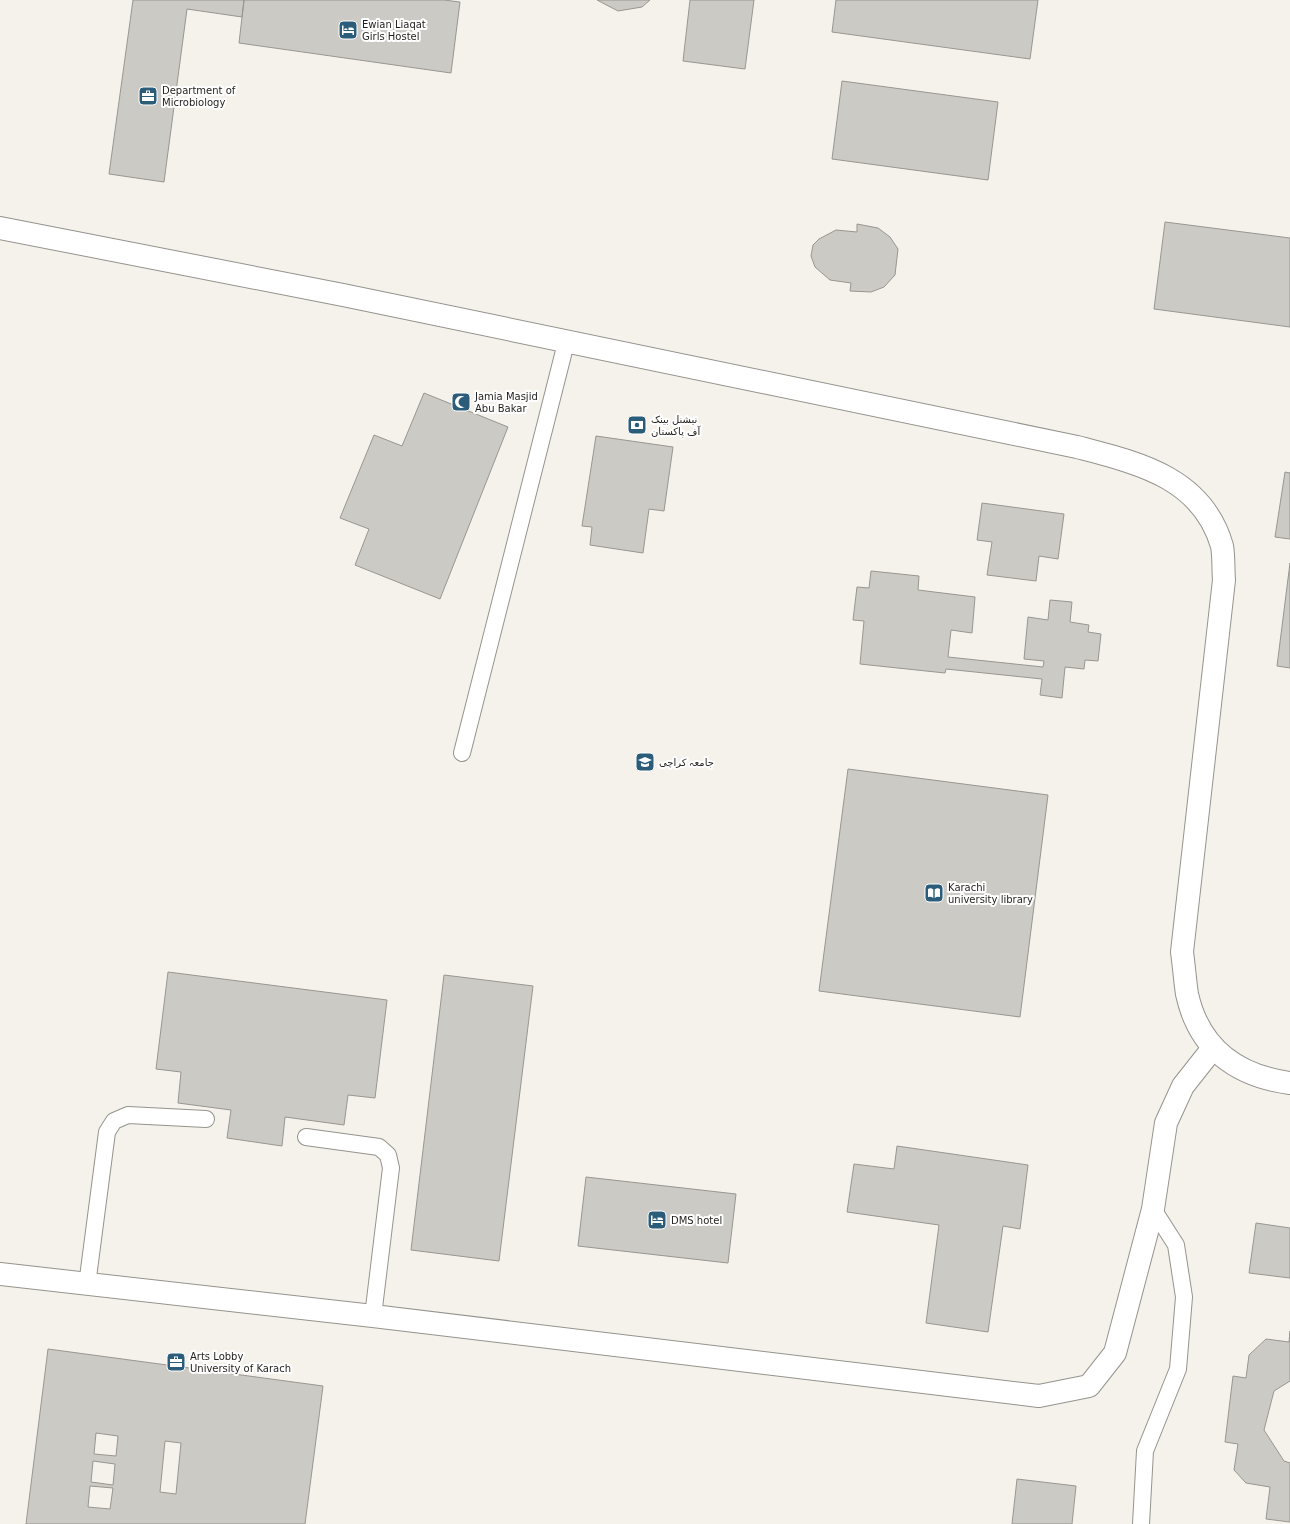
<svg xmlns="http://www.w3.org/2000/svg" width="1290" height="1524" font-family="'DejaVu Sans','Noto Sans Arabic',sans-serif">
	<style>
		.building { fill: #cccac4; stroke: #999691; fill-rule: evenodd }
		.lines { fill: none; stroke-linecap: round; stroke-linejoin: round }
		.service-casing { stroke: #95938d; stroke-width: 18 }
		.minor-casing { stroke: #95938d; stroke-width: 24 }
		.tertiary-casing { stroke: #95938d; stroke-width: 24 }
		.service { stroke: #fff; stroke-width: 16 }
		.minor { stroke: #fff; stroke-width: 22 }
		.tertiary { stroke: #fff; stroke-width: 22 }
		.labels { text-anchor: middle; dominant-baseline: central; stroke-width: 4; stroke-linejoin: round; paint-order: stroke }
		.poi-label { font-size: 10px; fill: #201f1d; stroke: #fff; text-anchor: start }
	</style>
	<rect width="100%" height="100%" fill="#f5f2ec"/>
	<path class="building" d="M133 0H244L242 17 187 9 164 182 109 174Z
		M244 0H444L460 2 451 73 239 43Z
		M597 0H650L642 7 618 11Z
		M690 0H754L745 69 683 61Z
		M836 0H1038L1030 59 832 32Z
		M842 81 998 102 988 180 832 159Z
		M1165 222 1290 238V327L1154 309Z
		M857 224 878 228 890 237 898 249 895 275 884 287 871 292 850 291 851 283 830 280 815 267 811 256 813 245 819 239 836 230 857 232Z
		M424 393 508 427 440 599 355 565 369 529 340 518 374 435 402 446Z
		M596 436 673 447 664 511 649 509 643 553 590 545 592 527 582 526Z
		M1285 472 1290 473V539L1275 537Z
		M982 503 1064 514 1058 559 1039 556 1036 581 987 575 992 542 977 540Z
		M1290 563V668L1277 666Z
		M871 571 919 576 918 590 975 597 972 633 951 630 948 657 1043 667 1044 661 1024 659 1028 617 1048 620 1050 600 1072 602 1070 622 1089 625 1088 632 1101 634 1098 661 1085 660 1084 669 1065 667 1062 698 1040 695 1042 679 946 669 945 673 860 664 864 621 853 620 857 587 869 588Z
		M848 769 1048 795 1020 1017 819 991Z
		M168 972 387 1000 375 1098 348 1095 344 1125 285 1117 282 1146 227 1138 231 1110 178 1103 181 1072 156 1069Z
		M444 975 533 986 499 1261 411 1250Z
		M897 1146 1028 1165 1020 1229 1003 1226 988 1332 926 1323 939 1225 847 1212 854 1164 894 1169Z
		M586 1177 736 1194 728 1263 578 1246Z
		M1256 1223 1290 1228V1278L1249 1273Z
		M1290 1331V1381L1274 1391 1264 1430 1284 1461 1290 1463V1522L1266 1519 1270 1487 1246 1483 1234 1470 1238 1444 1225 1442 1233 1376 1246 1378 1249 1355 1266 1339 1289 1342Z
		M48 1349 323 1386 305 1524H26ZM96 1433 118 1436 116 1456 94 1454ZM165 1441 181 1443 176 1494 160 1492ZM93 1461 115 1464 113 1485 91 1482ZM90 1486 113 1488 110 1509 88 1507Z
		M1017 1479 1076 1486 1072 1524H1012Z"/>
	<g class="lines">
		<g class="service-casing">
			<path id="service" d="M462 753 566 343
				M306 1137 379 1147 388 1155 391 1168 373 1316
				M87 1285 107 1132 114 1121 128 1115 206 1119
				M1141 1524 1145 1451 1178 1369 1184 1297 1176 1245 1153 1209"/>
		</g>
		<g class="minor-casing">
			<path id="minor" d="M0 1274 373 1316 1039 1396 1089 1386 1115 1353 1153 1209 1166 1123 1183 1086 1213 1048"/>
		</g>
		<g class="tertiary-casing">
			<path id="tertiary" d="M0 228 343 295 1077 447C1138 463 1202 477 1222 546 1224 557 1223 569 1224 580L1182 952C1184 966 1185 981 1187 994 1199 1049 1237 1076 1290 1083"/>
		</g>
		<use href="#service" class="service"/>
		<use href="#minor" class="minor"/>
		<use href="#tertiary" class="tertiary"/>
	</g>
	<defs>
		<g id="hotel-square" transform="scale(1)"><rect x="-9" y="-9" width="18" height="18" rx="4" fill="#2b5c7a" stroke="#fff"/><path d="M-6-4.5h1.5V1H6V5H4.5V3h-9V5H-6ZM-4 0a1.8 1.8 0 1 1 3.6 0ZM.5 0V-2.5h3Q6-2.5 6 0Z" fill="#fff"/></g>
		<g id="office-square" transform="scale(1)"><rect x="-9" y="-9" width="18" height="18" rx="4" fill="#2b5c7a" stroke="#fff"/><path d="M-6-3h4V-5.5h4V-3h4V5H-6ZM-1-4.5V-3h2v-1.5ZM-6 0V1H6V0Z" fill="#fff"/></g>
		<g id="mosque-square" transform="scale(1)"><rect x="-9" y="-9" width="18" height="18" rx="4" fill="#2b5c7a" stroke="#fff"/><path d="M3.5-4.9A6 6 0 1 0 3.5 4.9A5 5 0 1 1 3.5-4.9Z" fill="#fff"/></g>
		<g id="bank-square" transform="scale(1)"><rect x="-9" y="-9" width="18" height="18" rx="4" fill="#2b5c7a" stroke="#fff"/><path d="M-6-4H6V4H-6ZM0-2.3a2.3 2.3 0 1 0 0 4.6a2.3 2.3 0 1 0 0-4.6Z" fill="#fff"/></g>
		<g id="university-square" transform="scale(1)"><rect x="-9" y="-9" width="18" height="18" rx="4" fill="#2b5c7a" stroke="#fff"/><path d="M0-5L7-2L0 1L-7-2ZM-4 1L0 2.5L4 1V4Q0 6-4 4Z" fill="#fff"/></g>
		<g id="library-square" transform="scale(1)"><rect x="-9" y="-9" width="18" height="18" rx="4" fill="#2b5c7a" stroke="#fff"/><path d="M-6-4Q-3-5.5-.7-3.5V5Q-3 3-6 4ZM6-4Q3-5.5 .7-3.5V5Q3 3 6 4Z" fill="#fff"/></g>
	</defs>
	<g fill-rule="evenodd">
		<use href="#hotel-square" x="348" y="30"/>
		<use href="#office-square" x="148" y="96"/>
		<use href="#mosque-square" x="461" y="402"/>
		<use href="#bank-square" x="637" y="425"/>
		<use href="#university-square" x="645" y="762"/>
		<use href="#library-square" x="934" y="893"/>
		<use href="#hotel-square" x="657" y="1220"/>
		<use href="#office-square" x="176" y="1362"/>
	</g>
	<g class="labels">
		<g class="poi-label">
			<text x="362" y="24">Ewian Liaqat<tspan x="362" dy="12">Girls Hostel</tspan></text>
			<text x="162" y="90">Department of<tspan x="162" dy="12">Microbiology</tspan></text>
			<text x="475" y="396">Jamia Masjid<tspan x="475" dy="12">Abu Bakar</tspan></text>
			<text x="651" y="419">نیشنل بینک<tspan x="651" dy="12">آف پاکستان</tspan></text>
			<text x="659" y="762">جامعہ کراچی</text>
			<text x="948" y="887">Karachi<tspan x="948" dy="12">university library</tspan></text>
			<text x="671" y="1220">DMS hotel</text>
			<text x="190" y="1356">Arts Lobby<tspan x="190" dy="12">University of Karach</tspan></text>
		</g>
	</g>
</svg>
